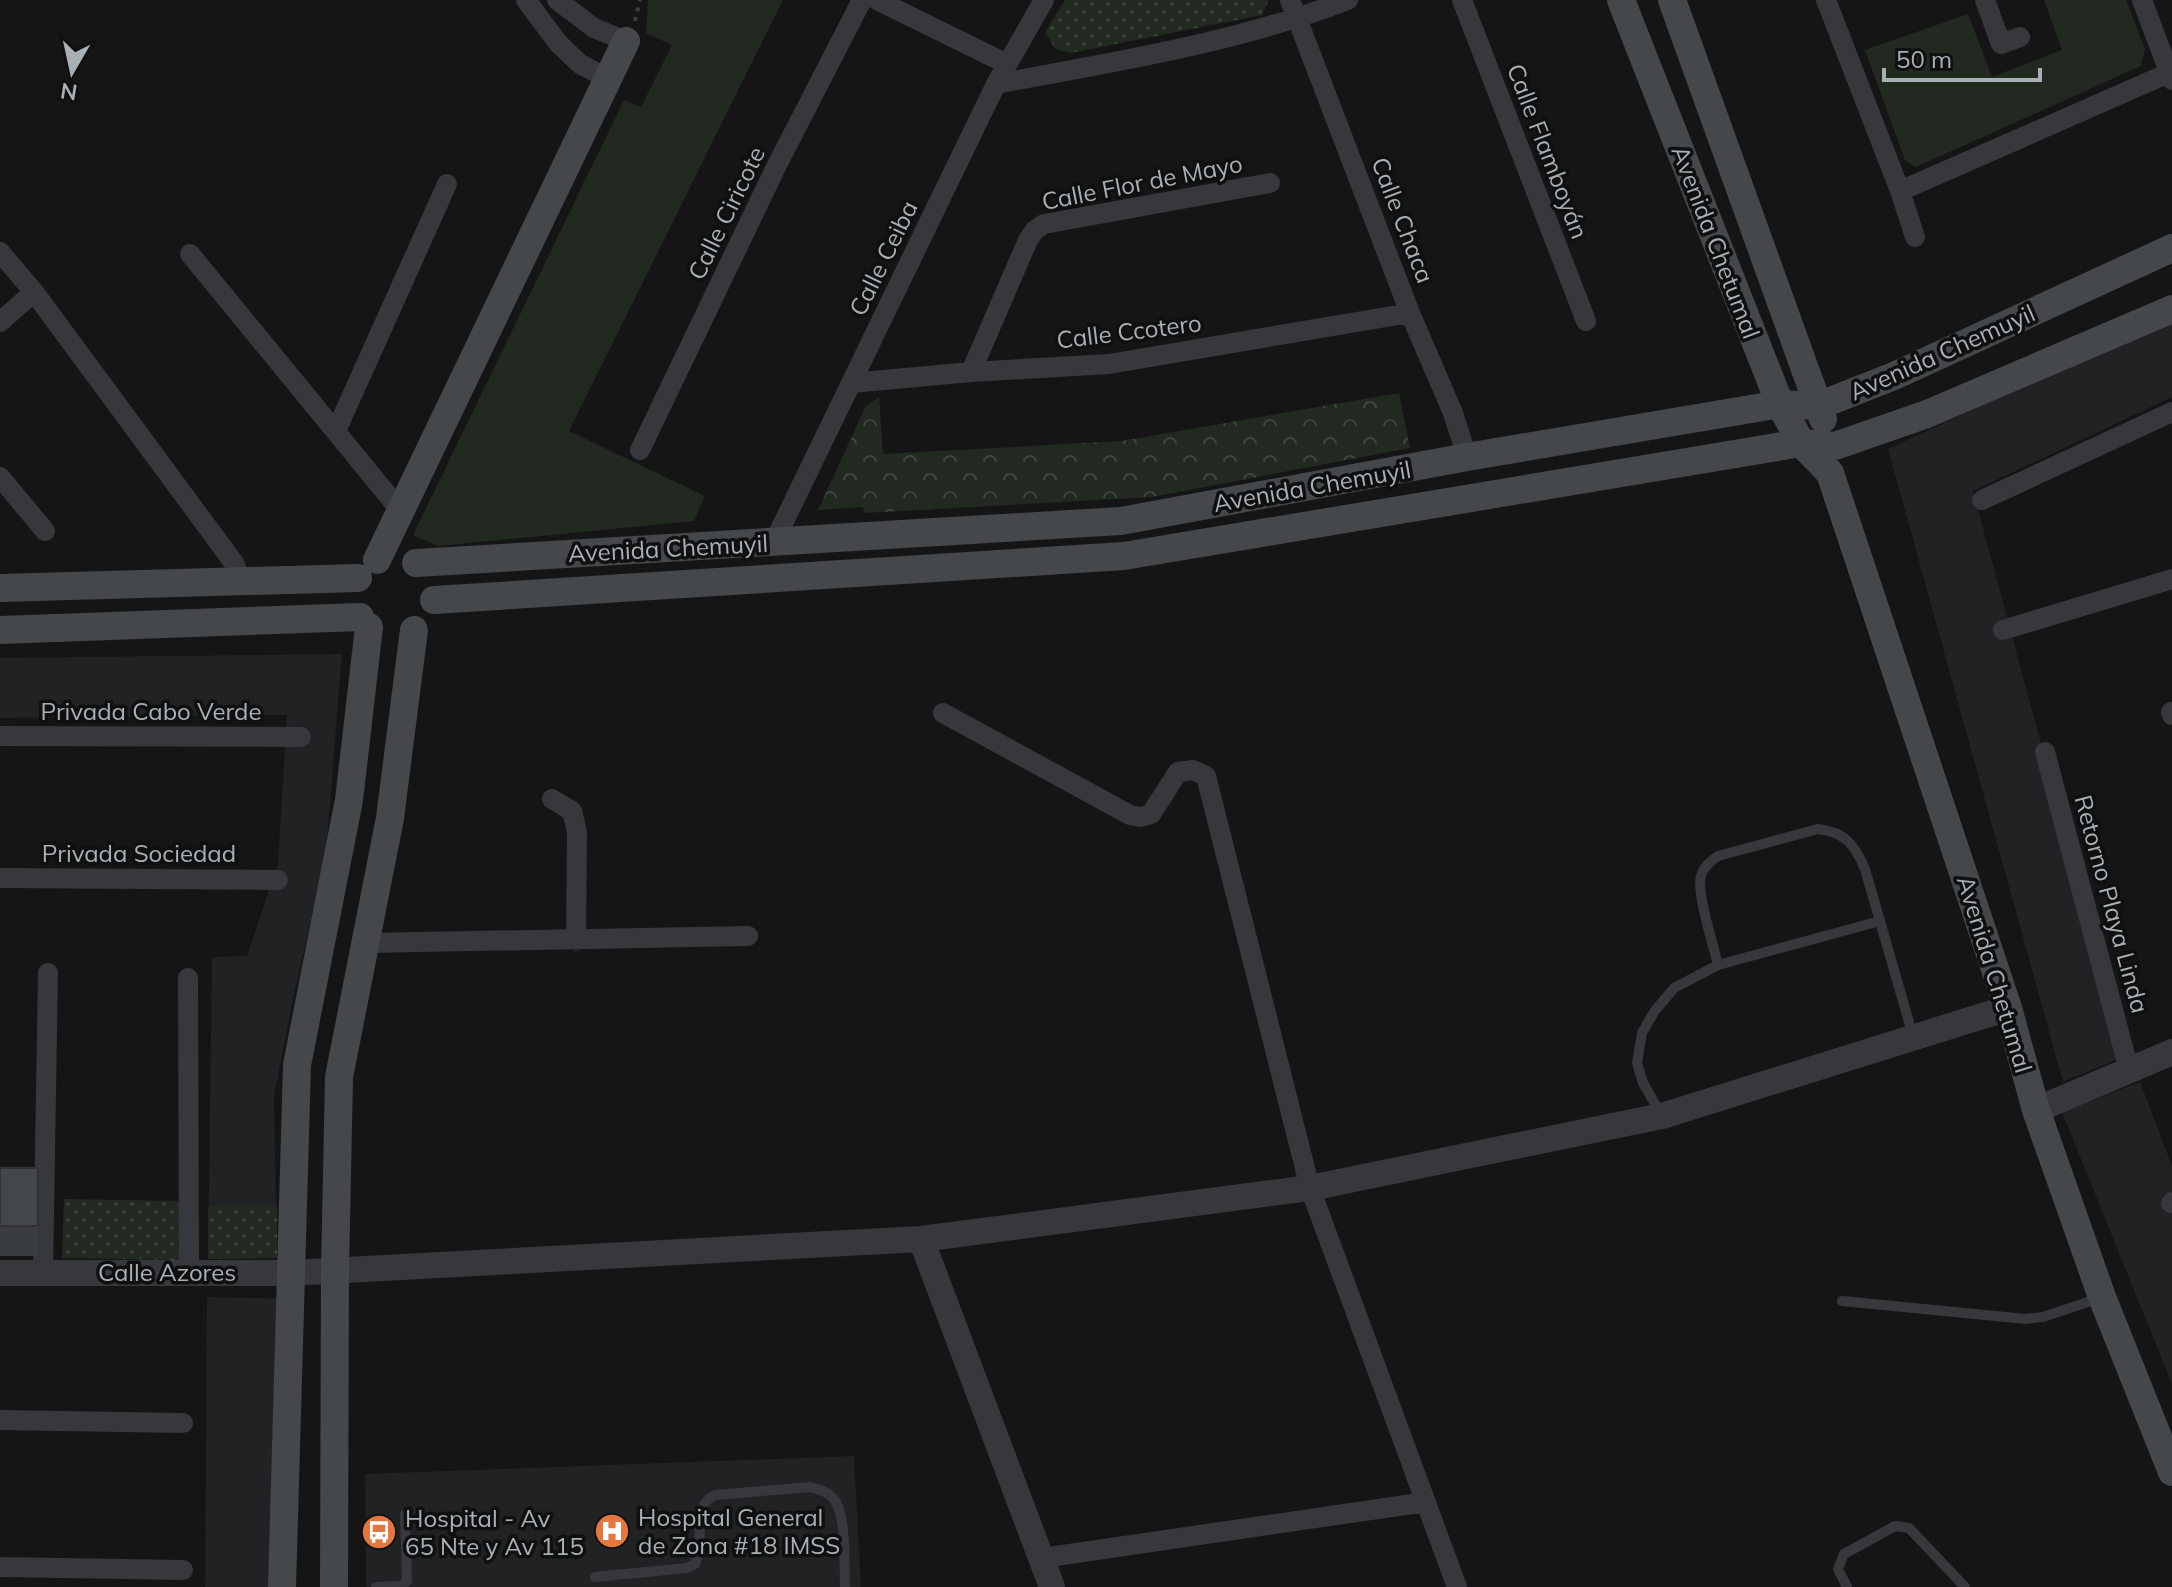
<svg xmlns="http://www.w3.org/2000/svg" width="2172" height="1587" font-family="Mulish,sans-serif">
	<style>
		.built { fill: #212223 }
		.grass { fill: #222921 }
		.forest { fill: url(#forest-crowns) }
		.park { fill: url(#park-dots) }
		.lines { fill: none; stroke-linecap: round; stroke-linejoin: round }
		.path { stroke: #3c4042; stroke-width: 4; stroke-dasharray: 4 6; stroke-linecap: butt }
		.service { stroke: #36383b; stroke-width: 10 }
		.minor { stroke: #36383b; stroke-width: 20 }
		.tertiary { stroke: #36383b; stroke-width: 26 }
		.secondary { stroke: #44484b; stroke-width: 28 }
		.wall { fill: #3a3d3f }
		.building { fill: #444749; stroke: #303233; stroke-width: 2 }
		.labels { text-anchor: middle; dominant-baseline: central; stroke-width: 7; stroke-linejoin: round; paint-order: stroke }
		.street-label { font-size: 24px; fill: #a7b0b5; stroke: #101011 }
		.poi-label { font-size: 24px; fill: #a7b0b5; stroke: #101011; text-anchor: start }
	</style>
	<defs>
		<pattern id="forest-crowns" width="20" height="18" patternUnits="userSpaceOnUse" patternTransform="scale(2)"><rect width="20" height="18" fill="#222921"/><path d="M2 6a3 3 0 1 1 6 0M12 15a3 3 0 1 1 6 0" fill="none" stroke="#3f463f"/></pattern>
		<pattern id="park-dots" width="8" height="8" patternUnits="userSpaceOnUse" patternTransform="scale(2)"><rect width="8" height="8" fill="#222921"/><path d="M2 2h.1M6 6h.1" fill="none" stroke="#3f463f" stroke-width="1.8" stroke-linecap="round"/></pattern>
	</defs>
	<rect width="100%" height="100%" fill="#151516"/>
	<path class="built" d="M2172 317V397L1973 491 2125 1056 2063 1082 1888 449Z
		M342 654 326 853 294 995 274 1096 277 1258 208 1259 212 957 247 956 278 863 287 715 0 718V658Z
		M2140 1082 2172 1166V1384L2062 1112Z
		M207 1297 294 1299 285 1587H205Z
		M854 1456 861 1587H366L365 1474Z"/>
	<path class="grass" d="M648 0H783L569 431 705 496 694 521 438 546 413 535 624 100 641 107 672 45 646 33Z
		M2044 0H2126L2145 49 2141 66 1916 167 1905 160 1865 50 1968 14 1992 77 2062 50Z"/>
	<path class="forest" d="M1399 393 1410 448 1152 497 864 513 863 507 818 510 866 406 879 397 883 454 1121 441Z"/>
	<path class="park" d="M1065 0H1267L1268 2 1262 15 1071 53 1055 49 1045 32Z
		M64 1199 180 1201 179 1260 62 1258Z
		M208 1206H277V1258L208 1259Z"/>
	<g class="lines">
		<path class="path" d="M635 21 640 0"/>
		<path class="service" d="M1718 965C1714 946 1696 893 1701 876 1703 867 1711 861 1718 856L1818 829C1846 832 1855 846 1865 869L1913 1036
			M1662 1116 1643 1083 1637 1063 1642 1033 1654 1012 1674 988 1718 965 1880 921
			M1842 1301 2026 1319 2043 1317 2100 1298
			M595 1577 687 1568 695 1564C706 1542 690 1506 715 1495L810 1487C819 1489 826 1491 833 1498 847 1513 844 1566 845 1587
			M376 1587 400 1586 407 1581 405 1514
			M1847 1587 1838 1569 1844 1554 1895 1526 1909 1528 1965 1587"/>
		<path class="minor" d="M526 0 558 43 580 64 609 79
			M557 0 594 28 626 41
			M877 0 1007 64
			M1290 0 1410 313 1453 413 1467 457
			M1462 0 1586 321
			M1826 0 1900 191 1915 237
			M1985 0 2001 44 2020 37
			M2142 0 2172 80
			M996 84C1114 62 1235 43 1348 0
			M1900 191 2169 73
			M0 252 34 292 0 322
			M190 254 400 510
			M34 292 234 563 242 582
			M971 372 1028 240 1035 230 1044 224 1270 183
			M851 383 971 372 1109 364 1410 313
			M336 431 447 184
			M640 450 777 165 862 0
			M0 477 45 531
			M1982 500 2172 412
			M774 542 996 84 1044 0
			M2003 630 2172 579
			M2171 712 2172 715
			M943 713 1130 815 1141 817 1151 814 1178 772 1193 770 1206 776 1310 1188 1457 1587
			M0 736 301 737
			M2045 752 2129 1070
			M552 799 572 811 577 832 576 941
			M0 878 278 880
			M366 943 748 936
			M188 978 189 1272
			M2171 1203 2172 1202
			M43 1272 48 973
			M0 1420 183 1423
			M1042 1558 1426 1502
			M0 1567 183 1570"/>
		<path class="tertiary" d="M2036 1110 2172 1052
			M921 1239 1052 1587
			M0 1273H290L921 1239 1310 1188 1662 1116 2008 1008"/>
		<path class="secondary" d="M1621 0 1780 404 1801 443 1830 473 2008 1008 2036 1110 2102 1297 2172 1472
			M1672 0 1823 419
			M377 560 626 41
			M416 563 1121 521 1467 457 1780 404 1818 406 1894 376 2172 248
			M0 588 358 578
			M434 600 1124 556 1801 443 1835 446 1927 414 2172 309
			M0 630 360 617
			M282 1587 297 1065 349 800 369 627
			M334 1587 335 1271 339 1077 390 818 414 630"/>
	</g>
	<path class="wall" d="M0 1168H38V1256H0Z"/>
	<path class="building" d="M0 1168H38V1226H0Z"/>
	<defs>
		<g id="hospital-disc" transform="scale(1.8)"><circle r="9.5" fill="#e4773f" stroke="#101011"/><path d="M-5-5h3v3.5h4V-5h3V5h-3V1.5h-4V5h-3Z" fill="#fff"/></g>
		<g id="bus-disc" transform="scale(1.8)"><circle r="9.5" fill="#e4773f" stroke="#101011"/><path d="M-5-6H5V4H4V6H2V4H-2V6H-4V4H-5ZM-3.5-4V0h7V-4ZM-3.5 1.2v1.5H-2V1.2ZM2 1.2v1.5H3.5V1.2Z" fill="#fff"/></g>
	</defs>
	<g fill-rule="evenodd">
		<use href="#hospital-disc" x="612" y="1531"/>
		<use href="#bus-disc" x="379" y="1532"/>
	</g>
	<g class="labels">
		<g class="street-label">
			<text transform="translate(1548 151) rotate(69)">Calle Flamboyán</text>
			<text transform="translate(1142 182) rotate(-11)">Calle Flor de Mayo</text>
			<text transform="translate(726 213) rotate(-64)">Calle Ciricote</text>
			<text transform="translate(1403 220) rotate(69)">Calle Chaca</text>
			<text transform="translate(1716 242) rotate(69)">Avenida Chetumal</text>
			<text transform="translate(883 258) rotate(-64)">Calle Ceiba</text>
			<text transform="translate(1129 331) rotate(-7)">Calle Ccotero</text>
			<text transform="translate(1942 352) rotate(-24)">Avenida Chemuyil</text>
			<text transform="translate(1312 486) rotate(-10)">Avenida Chemuyil</text>
			<text transform="translate(668 548) rotate(-3)">Avenida Chemuyil</text>
			<text x="151" y="711">Privada Cabo Verde</text>
			<text x="139" y="853">Privada Sociedad</text>
			<text transform="translate(2112 904) rotate(75)">Retorno Playa Linda</text>
			<text transform="translate(1995 974) rotate(73)">Avenida Chetumal</text>
			<text x="167" y="1272">Calle Azores</text>
		</g>
		<g class="poi-label">
			<text x="638" y="1517">Hospital General<tspan x="638" dy="28">de Zona #18 IMSS</tspan></text>
			<text x="405" y="1518">Hospital - Av<tspan x="405" dy="28">65 Nte y Av 115</tspan></text>
		</g>
	</g>
	<g transform="translate(72 72) rotate(189)" stroke="#101011" stroke-width="6" paint-order="stroke">
	<path d="M0-6L14 30L0 20L-14 30Z" fill="#a7b0b5"/>
	<text y="-12" font-size="22" font-weight="bold" text-anchor="middle" fill="#a7b0b5">N</text>
	</g>
	<path d="M1884 68v12h156v-12" fill="none" stroke="#a7b0b5" stroke-width="4"/>
	<text x="1896" y="68" font-size="24" fill="#a7b0b5" stroke="#101011" stroke-width="6" paint-order="stroke">50 m</text>
</svg>
